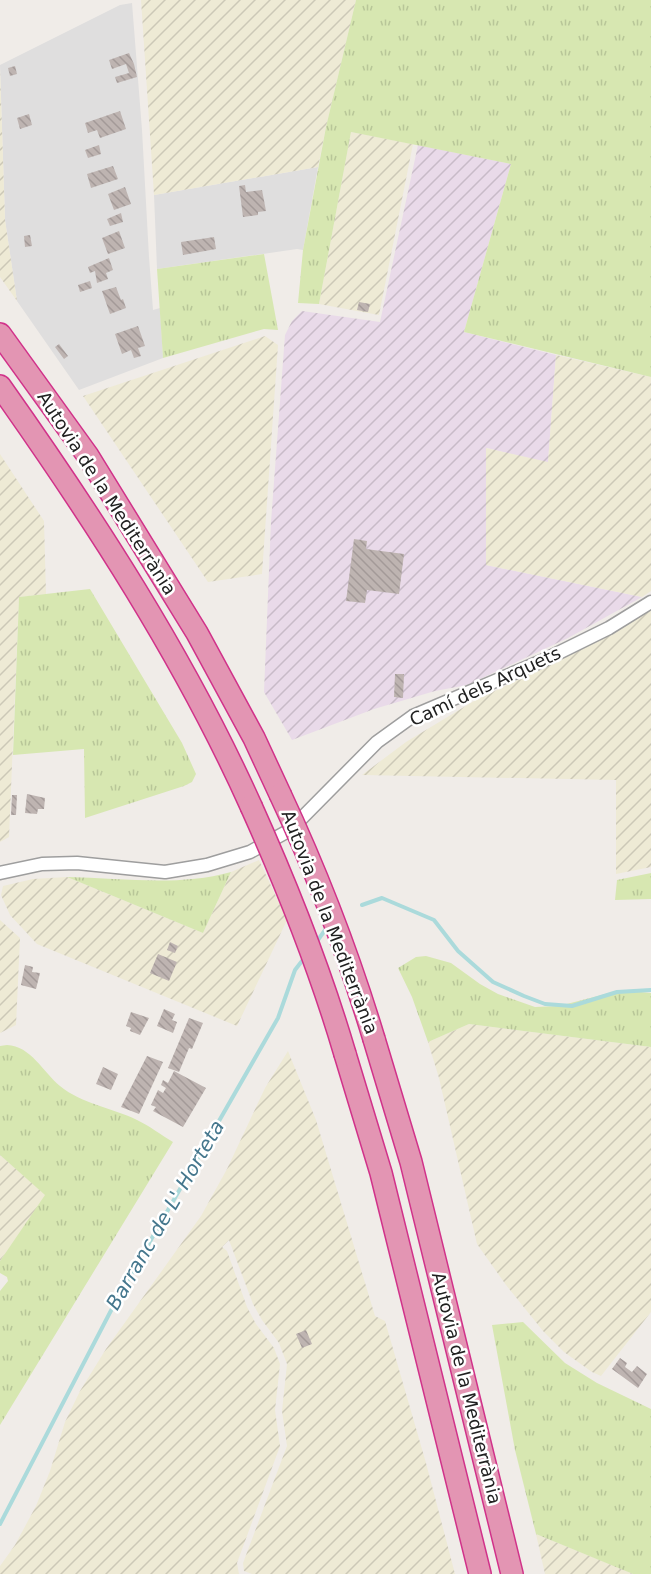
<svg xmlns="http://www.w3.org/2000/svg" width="651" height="1574" font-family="'DejaVu Sans',sans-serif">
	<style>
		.residential { fill: #dfdede }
		.industrial { fill: url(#industrial-furrows) }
		.farmland { fill: url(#farmland-furrows) }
		.grass { fill: url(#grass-tufts) }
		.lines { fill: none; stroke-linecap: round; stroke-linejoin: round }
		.stream { stroke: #abdadb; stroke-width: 4 }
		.building { fill: url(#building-back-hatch) }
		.minor-casing { stroke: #9e9e9e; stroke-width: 15 }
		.motorway-casing { stroke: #d1328a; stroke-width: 24 }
		.minor { stroke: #fff; stroke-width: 12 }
		.motorway { stroke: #e395b3; stroke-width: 21 }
		.motorway-bridge-casing { stroke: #d1328a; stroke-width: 24; stroke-linecap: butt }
		.motorway-bridge { stroke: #e395b3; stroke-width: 21 }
		.labels { text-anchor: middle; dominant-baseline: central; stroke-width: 5; stroke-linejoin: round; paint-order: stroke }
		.street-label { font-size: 18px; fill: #212121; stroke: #fff }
		.water-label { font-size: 20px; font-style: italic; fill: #45778d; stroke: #fff }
	</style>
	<defs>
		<pattern id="industrial-furrows" width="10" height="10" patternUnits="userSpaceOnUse" patternTransform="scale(1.5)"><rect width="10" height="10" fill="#e9dae9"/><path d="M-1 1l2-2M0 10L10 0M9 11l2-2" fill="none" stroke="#c8bbc8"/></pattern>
		<pattern id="farmland-furrows" width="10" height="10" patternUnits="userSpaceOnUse" patternTransform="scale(1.5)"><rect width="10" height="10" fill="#eeead5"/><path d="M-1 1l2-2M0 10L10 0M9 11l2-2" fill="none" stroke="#ccc8b7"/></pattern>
		<pattern id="grass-tufts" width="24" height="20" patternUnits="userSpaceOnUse" patternTransform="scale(1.5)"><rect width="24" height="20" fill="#d7e7b1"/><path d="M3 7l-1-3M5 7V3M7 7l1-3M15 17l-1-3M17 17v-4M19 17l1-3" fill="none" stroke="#b8c698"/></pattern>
		<pattern id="building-back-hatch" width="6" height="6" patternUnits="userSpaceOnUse" patternTransform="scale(1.5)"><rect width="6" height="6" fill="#beb4b1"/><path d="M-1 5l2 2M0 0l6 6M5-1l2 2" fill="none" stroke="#a39a98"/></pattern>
	</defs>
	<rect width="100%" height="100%" fill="#f0ece8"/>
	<path class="residential" d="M132 3 142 130 149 257 153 310 160 308 163 358 79 390 17 301 5 220 0 65 120 5Z
		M318 167 303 250 297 249 157 269 154 195Z"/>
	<path class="industrial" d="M418 145 511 164 464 332 556 355 548 463 487 448 486 565 642 597 568 638 467 685 435 691 374 709 292 740 264 692 271 522 285 335 292 321 302 311 380 322Z"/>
	<path class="farmland" d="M141 0H356L326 127 318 167 154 195Z
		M0 69 5 220 17 301 0 277Z
		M351 132 413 144 379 315 319 304Z
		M265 336 278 345 262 574 208 582 83 396Z
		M556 355 651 377V591L642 597 486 565V448L548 462Z
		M0 454 44 521 46 594 19 597 9 837 0 842Z
		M651 610V867L616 874V780L362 775 406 742 474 701 586 647Z
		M259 860 287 920 237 1026 37 944 10 915 1 895 3 886 33 879 67 877 203 933 231 872Z
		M0 920 20 938 16 1025 0 1033Z
		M469 1024 651 1047V1312L601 1376 592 1372 564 1352 543 1331 506 1285 477 1244 439 1078 428 1042Z
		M288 1051 316 1120 375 1316 385 1321 426 1463 455 1574H252L244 1571 243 1563 287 1446 282 1411 287 1364 279 1343 262 1320 253 1304 229 1240 222 1247 227 1251 247 1307 256 1324 274 1348 280 1364 275 1410 280 1446 237 1563 239 1574H0V1566L15 1545 36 1506 50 1471 65 1422 80 1391 106 1349 201 1216 227 1169 265 1088Z
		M0 1155 46 1195 0 1261Z
		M536 1534 612 1565 633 1574H545Z"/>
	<path class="grass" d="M356 0H651V377L464 332 511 164 351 132 319 304 298 303 303 250 326 127Z
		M264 254 278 330 264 329 163 358 157 269Z
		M90 589 182 743 196 774 192 782 184 786 85 818 84 749 13 755 19 597Z
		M231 872 203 933 67 877C122 878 177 887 231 872Z
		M651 873V899L615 900 617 880Z
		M426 956 451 963 480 984 498 994 535 1007 559 1006 621 990 651 993V1047L469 1024 428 1042 412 997 398 968 416 957Z
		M7 1045C31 1046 43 1072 60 1086 82 1104 113 1108 137 1120 150 1126 161 1135 173 1142L0 1425V1291L8 1281 7 1277 0 1273V1261L45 1195 0 1155V1046Z
		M523 1322 565 1363 597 1383 651 1409V1574H633L536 1534 515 1450 492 1325Z"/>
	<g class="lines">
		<path class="stream" d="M362 905 382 898 434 920 458 951 493 982 524 996 545 1004 572 1006 617 992 651 990
			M315 944 328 926
			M0 1524 117 1299 278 1018 295 970 305 957"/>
	</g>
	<path class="building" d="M129 53 134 64 137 77 117 83 115 77 129 73 126 64 112 69 109 60Z
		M15 66 17 74 10 76 8 68Z
		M120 111 126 129 100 138 97 130 88 133 85 123Z
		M29 114 32 125 20 129 17 118Z
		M99 145 101 154 88 158 85 150Z
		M113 166 118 179 91 188 87 174Z
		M245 185 246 192 262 190 266 211 258 212V215L243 217 239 186Z
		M125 187 131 204 114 210 108 194Z
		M121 213 123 222 110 226 107 219Z
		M119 231 125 248 108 254 102 238Z
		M30 235 32 246 25 247 24 236Z
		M214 237 216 249 183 255 181 242Z
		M109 258 113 270 106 273 108 279 97 283 95 271 90 273 88 267Z
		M90 281 92 288 80 292 78 285Z
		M116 287 121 300 123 299 126 308 110 314 102 291Z
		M359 302 370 304 368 312 357 310Z
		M138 326 145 346 138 348 141 356 134 358 131 350 122 354 115 334Z
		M59 344 68 356 64 359 55 347Z
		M354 539 367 541 366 549 404 554 399 594 367 590 365 603 346 601Z
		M395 674H404L403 698 394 697Z
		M27 794 45 798 44 809H38L37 814 25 813Z
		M12 795H17L16 815H11Z
		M170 942 178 946 175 953 167 950Z
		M158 954 177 962 169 981 150 973Z
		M25 965 33 967 32 972 40 973 36 989 21 985Z
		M164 1009 175 1014 172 1020 177 1022 173 1033 157 1026Z
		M131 1012 149 1018 140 1035 130 1031 131 1028 126 1026Z
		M189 1018 203 1023 192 1049 189 1048 179 1072 168 1068Z
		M147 1056 163 1062 139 1114 121 1107Z
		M103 1067 118 1074 111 1090 96 1084Z
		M174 1071 206 1088 183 1127 153 1111 156 1107 151 1105 158 1090 163 1093 166 1088 161 1085 163 1080 168 1083Z
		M306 1330 312 1344 302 1348 296 1334Z
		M620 1358 627 1363 625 1367 632 1372 637 1366 647 1374 638 1388 612 1369Z"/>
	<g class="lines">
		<g class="minor-casing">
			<path id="minor" d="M0 873 42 864 77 863 165 872 207 865 250 852 290 830 377 742 413 716 542 661 609 628 651 602"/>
		</g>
		<g class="motorway-casing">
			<path id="motorway" d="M0 334 88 456 197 633 254 738 280 794
				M0 386C94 519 184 657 251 806
				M374 1039 411 1162 512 1574
				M345 1054 381 1173 480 1574"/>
		</g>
		<use href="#minor" class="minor"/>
		<use href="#motorway" class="motorway"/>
		<g class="motorway-bridge-casing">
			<path id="motorway-bridge" d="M280 794C317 873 349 956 374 1039
				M251 806C287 886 320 969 345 1054"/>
		</g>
		<use href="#motorway-bridge" class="motorway-bridge"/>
	</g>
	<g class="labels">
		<g class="street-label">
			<text transform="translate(107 493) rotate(57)">Autovia de la Mediterrània</text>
			<text transform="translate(485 686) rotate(-25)">Camí dels Arquets</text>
			<text transform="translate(330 922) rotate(69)">Autovia de la Mediterrània</text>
			<text transform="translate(467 1388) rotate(76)">Autovia de la Mediterrània</text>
		</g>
		<g class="water-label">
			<text transform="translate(165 1215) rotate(-60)">Barranc de L' Horteta</text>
		</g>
	</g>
</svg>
